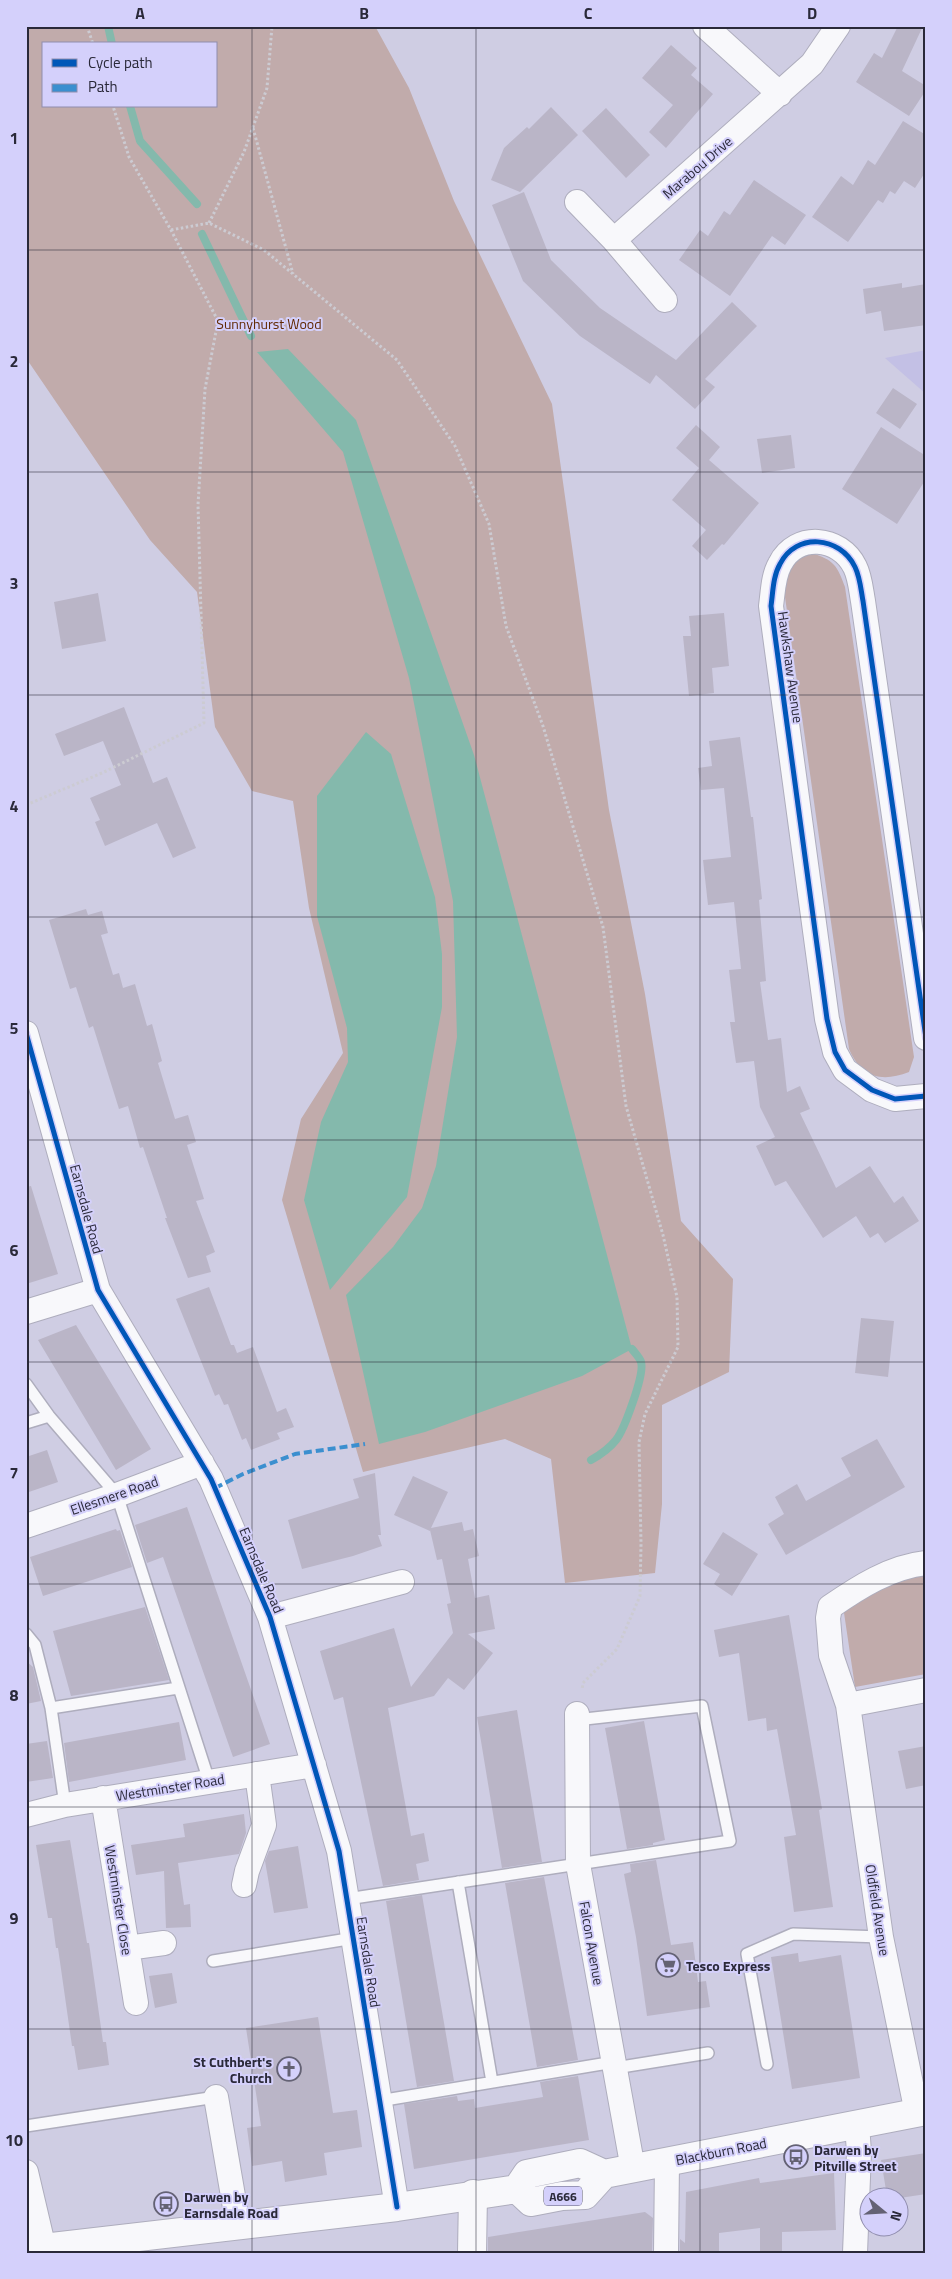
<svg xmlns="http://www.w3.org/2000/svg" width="952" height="2279" font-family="'Titillium Web',sans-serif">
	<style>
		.built { fill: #c3c0e5 }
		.green { fill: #c1abab; fill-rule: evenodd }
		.water { fill: #84b9ac }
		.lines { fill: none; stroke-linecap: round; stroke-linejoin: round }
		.stream { stroke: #84b9ac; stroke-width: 8 }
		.building { fill: #bab5c7 }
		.service-casing { stroke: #aeadbd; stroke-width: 14 }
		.minor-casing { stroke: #aeadbd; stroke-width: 26 }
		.tertiary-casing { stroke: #aeadbd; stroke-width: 30 }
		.trunk-casing { stroke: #aeadbd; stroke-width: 30 }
		.path { stroke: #cccbd2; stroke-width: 3; stroke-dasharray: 2.5 2.5; stroke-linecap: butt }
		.service { stroke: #f8f8fb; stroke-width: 11 }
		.minor { stroke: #f8f8fb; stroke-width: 24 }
		.tertiary { stroke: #f8f8fb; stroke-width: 28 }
		.trunk { stroke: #f8f8fb; stroke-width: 28 }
		.quiet { stroke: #3b8fcf; stroke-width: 4; stroke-dasharray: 8 4; stroke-linecap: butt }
		.cycleway-casing { stroke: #d4d0fb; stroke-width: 8 }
		.cycleway { stroke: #0057b8; stroke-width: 5 }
		.grid { fill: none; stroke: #2a2939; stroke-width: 1; stroke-opacity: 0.55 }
		.labels { text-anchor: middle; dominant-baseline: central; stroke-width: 4; stroke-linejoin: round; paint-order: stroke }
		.shield { fill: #d4d0fb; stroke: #5d5b73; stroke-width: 1 }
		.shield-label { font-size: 12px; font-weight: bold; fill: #2a2939 }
		.street-label { font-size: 14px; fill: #2a2939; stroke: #d4d0fb }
		.park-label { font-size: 14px; fill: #612902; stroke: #d4d0fb }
		.poi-label { font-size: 14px; font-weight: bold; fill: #2a2939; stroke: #d4d0fb; text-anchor: start }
		.neatline { fill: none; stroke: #2a2939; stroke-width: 2 }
		.grid-label { font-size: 16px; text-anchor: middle; font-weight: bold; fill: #2a2939 }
	</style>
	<rect width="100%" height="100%" fill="#cfcde3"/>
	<path class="built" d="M926 350V394L885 358Z"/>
	<path class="green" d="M26 26H375L409 88 454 201 552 404 609 810 645 994 681 1221 733 1279 729 1372 662 1405V1504L655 1573 565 1583 551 1459 505 1439 363 1472 282 1200 301 1119 343 1053 309 908 293 801 252 791 215 727 197 592 150 540 26 358ZM44 44H216V106H44Z
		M811 553C834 560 837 565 845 587L914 1057 909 1072C881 1083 861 1077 849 1049L783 583 789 561Z
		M926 1573V1674L855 1687 843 1606 853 1598Z"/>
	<path class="water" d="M288 349 356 420 474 755 632 1349 582 1376 425 1432 379 1444 346 1295 393 1247 422 1208 436 1166 457 1037 453 901 409 678 343 452 257 352Z
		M366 732 391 754 435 897 442 954V1007L407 1197 330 1290 304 1200 321 1122 348 1062 347 1028 317 916V796Z"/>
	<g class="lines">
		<path class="stream" d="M108 26 112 44
			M130 106 140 141 197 204
			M202 234 251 336
			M591 1460C600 1455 609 1449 616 1440 624 1430 645 1374 641 1362 640 1358 635 1353 632 1349"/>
	</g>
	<path class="building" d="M898 26H923L902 71 926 86V90L909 116 856 82 874 53 882 58Z
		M671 45 697 68 691 75 713 94 666 148 649 132 673 105 642 78Z
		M551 107 578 135 520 192 491 180 504 148 527 127 529 129Z
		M606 108 650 155 626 178 582 131Z
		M903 121 926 135V171L915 188 904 181 895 194 890 191 883 203 878 200 848 242 812 217 841 176 853 185 868 160 875 165Z
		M754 180 806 215 785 245 772 236 730 296 679 260 700 230 708 236 724 211 730 215Z
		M524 192 551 260 600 308 676 360 732 302 757 326 705 379 715 387 695 409 656 375 650 384 580 336 523 281 492 205Z
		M902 283V288L926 284V325L884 331 881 311 866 314 863 289Z
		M893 388 917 404 900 429 876 413Z
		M696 425 720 447 709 460 759 503 724 545 722 544 707 560 692 546 706 530 672 500 699 468 676 448Z
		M881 427 926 456V479L897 524 842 489Z
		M791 435 795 468 762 473 757 439Z
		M98 593 106 641 62 649 54 602Z
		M724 613 729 666 712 668 714 693 689 696 683 636H691L689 616Z
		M124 707 153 783 167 777 196 848 173 858 157 823 105 846 95 822 100 820 90 798 121 785 103 741 64 756 55 734Z
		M740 737 751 817H753L762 899 759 900 766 981 760 982 768 1040 781 1038 787 1092 800 1086 810 1109 800 1113 836 1188 870 1166 894 1203 903 1196 919 1221 885 1243 878 1233 870 1238 856 1216 823 1238 786 1181 775 1186 756 1146 775 1137 760 1107 754 1061 736 1063 730 1022H735L729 970 741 969 734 902 708 905 703 860 731 857 724 788 701 790 698 768 712 766 709 741Z
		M86 909 88 915 102 911 108 933 101 935 113 975 119 973 123 988 135 984 147 1026 152 1024 162 1061 158 1063 175 1119 188 1115 196 1142 187 1145 204 1199 196 1201 215 1252 206 1256 211 1272 188 1278 165 1218H167L143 1147 140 1148 128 1106 119 1109 93 1026 89 1028 76 987 70 989 49 920Z
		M31 1186 58 1274 26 1284V1187Z
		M209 1287 231 1345H234L237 1353 253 1347 277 1412 286 1408 294 1427 277 1433 280 1439 251 1450 246 1438 242 1440 228 1404 224 1405 219 1394 215 1396 176 1299Z
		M861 1318 894 1321 888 1377 855 1373Z
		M76 1325 151 1449 116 1470 38 1340Z
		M877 1439 905 1487 786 1555 768 1524 784 1514 775 1497 797 1484 806 1501 851 1476 841 1458Z
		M47 1450 58 1482 26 1493V1457Z
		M375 1473 381 1535H378L382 1546 353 1556 302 1569 288 1520 359 1498 353 1479Z
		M413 1476 448 1492 431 1528 462 1522 464 1531 473 1529 479 1556 468 1559 475 1598 489 1595 495 1629 468 1634 493 1653 464 1690 448 1678 434 1696 388 1708 411 1836 424 1833 429 1861 416 1864 419 1880 383 1886 343 1697 334 1700 320 1651 394 1628 411 1687 453 1633 447 1604 451 1603 442 1559 437 1560 430 1530V1531L394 1515Z
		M187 1507 270 1744 233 1757 163 1557 147 1563 135 1525Z
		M116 1529 117 1531 120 1530 132 1567 43 1596 30 1557Z
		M723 1532 758 1554 732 1596 714 1584 720 1574 703 1564Z
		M145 1607 169 1680 71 1696 53 1631Z
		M789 1615 822 1809 819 1810 833 1907 794 1912 784 1837 796 1835 777 1729 767 1731 766 1718 748 1721 739 1653 719 1657 714 1630Z
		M26 1661 33 1667 41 1701 26 1704Z
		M517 1710 542 1862 502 1868 477 1717Z
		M644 1721 665 1840 653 1843V1845L627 1849 605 1728Z
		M179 1722 186 1760 69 1782 64 1743Z
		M47 1741 53 1778 26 1782V1744Z
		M926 1746V1785L906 1789 898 1751Z
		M244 1814 246 1833 239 1854 178 1863 184 1905 190 1904 191 1927 166 1928 164 1871 136 1875 131 1845 185 1837 183 1824Z
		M70 1840 87 1943H89L103 2042H106L109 2065 78 2070 74 2046H72L58 1948H56L52 1918H48L36 1845Z
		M298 1846 308 1908 274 1913 265 1861 269 1851Z
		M656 1860 671 1945 693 1942 698 1982 706 1981 710 2007 647 2016 636 1937 624 1874 631 1872 630 1864Z
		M544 1877 578 2060 537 2067 505 1883Z
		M422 1895 454 2081 417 2087 386 1901Z
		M798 1953 799 1962 841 1955 860 2078 792 2089 771 1957Z
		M172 1973 177 2003 155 2008 149 1976Z
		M318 2017 333 2113 357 2110 362 2147 324 2153 327 2175 285 2182 282 2161 252 2166 247 2128 261 2126 246 2028Z
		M578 2076 589 2140 414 2169 404 2104 457 2096 458 2101 474 2099 475 2108 543 2097 540 2082Z
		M926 2153V2194L900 2198V2196H887L881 2160Z
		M834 2173 836 2230 782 2232V2253H760V2228L719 2233V2253H680V2239L685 2243 686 2192 759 2178 760 2183Z
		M645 2212 653 2218 652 2253H488V2237Z"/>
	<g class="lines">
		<g class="service-casing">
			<path id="service" d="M26 1384 49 1416 117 1495 209 1781
				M26 1423 49 1416
				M26 1634 35 1645 51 1708 65 1805
				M51 1708 178 1688
				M458 1882 492 2082
				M347 1899 730 1841 702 1706 576 1720
				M213 1961 354 1938
				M767 2064 747 1954 793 1934 881 1937
				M615 2068 708 2053
				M379 2101 614 2062
				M26 2126 216 2097"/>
		</g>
		<g class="minor-casing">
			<path id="minor" d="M705 26 780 94
				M577 202 614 240 665 300
				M614 240 812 64 838 26
				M26 1033 98 1290 211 1479 270 1617 339 1851 397 2207
				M926 1038 863 601C861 590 860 577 855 567 840 536 796 532 780 564 773 576 773 592 771 606L827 1019 835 1052 845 1070 872 1090 895 1099 926 1096
				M26 1312 98 1290
				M26 1526 117 1495 202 1463
				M270 1617 402 1582
				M848 1705 926 1690
				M577 1714 578 1864 633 2169
				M103 1798 136 2003
				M26 1815 65 1805 314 1765
				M244 1885 247 1871 264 1825 257 1774
				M127 1948 164 1943
				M216 2097 238 2225
				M917 2113 881 1937 848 1705 831 1655 828 1618 830 1607C859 1587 890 1567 926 1563
				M26 2172 45 2253
				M666 2253 667 2162
				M855 2253 859 2152 857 2125"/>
		</g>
		<g class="tertiary-casing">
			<path id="tertiary" d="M472 2253 473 2194"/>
		</g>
		<g class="trunk-casing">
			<path id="trunk" d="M517 2189 531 2202 562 2196 585 2195 604 2174
				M26 2250 397 2207 517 2189 527 2174 580 2163 604 2174 926 2111"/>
		</g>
		<path class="path" d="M87 26 93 44
			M253 128 293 274
			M209 223 244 152 267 88 272 26
			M171 230 209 223 264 250 397 360 455 446 489 524 506 626 543 726 603 927 626 1106 663 1235 677 1297 678 1347 645 1414 639 1442 641 1544 640 1596 617 1649 583 1683 582 1690
			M26 805 102 773 204 723 198 505 205 389 218 321 171 230 129 157 113 106"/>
		<use href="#service" class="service"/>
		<use href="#minor" class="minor"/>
		<use href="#tertiary" class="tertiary"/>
		<use href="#trunk" class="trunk"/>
		<path class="quiet" d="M215 1488 243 1474 295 1454 365 1444"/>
		<g class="cycleway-casing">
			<path id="cycleway" d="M26 1033 98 1290 211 1479 270 1617 339 1851 397 2207
				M926 1038 863 601C861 590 860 577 855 567 840 536 796 532 780 564 773 576 773 592 771 606L827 1019 835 1052 845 1070 872 1090 895 1099 926 1096"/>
		</g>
		<use href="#cycleway" class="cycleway"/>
	</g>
	<path class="grid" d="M252 26V2253M476 26V2253M700 26V2253M26 250H926M26 472H926M26 695H926M26 917H926M26 1140H926M26 1362H926M26 1584H926M26 1807H926M26 2029H926"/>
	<defs>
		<g id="supermarket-ring" transform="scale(1.25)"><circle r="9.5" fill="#d4d0fb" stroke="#646274" stroke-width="1.5"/><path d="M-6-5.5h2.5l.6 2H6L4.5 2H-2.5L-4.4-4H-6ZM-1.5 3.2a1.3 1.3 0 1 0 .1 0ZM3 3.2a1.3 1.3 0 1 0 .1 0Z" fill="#646274"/></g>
		<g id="church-ring" transform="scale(1.25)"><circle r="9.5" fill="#d4d0fb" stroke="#646274" stroke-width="1.5"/><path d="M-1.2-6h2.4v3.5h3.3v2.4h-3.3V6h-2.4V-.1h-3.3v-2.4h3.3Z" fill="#646274"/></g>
		<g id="bus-ring" transform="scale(1.25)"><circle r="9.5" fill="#d4d0fb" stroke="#646274" stroke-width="1.5"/><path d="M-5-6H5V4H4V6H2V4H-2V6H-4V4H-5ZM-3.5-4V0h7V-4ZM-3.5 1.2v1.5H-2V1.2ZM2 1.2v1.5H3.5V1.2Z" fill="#646274"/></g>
	</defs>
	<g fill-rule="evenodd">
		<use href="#supermarket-ring" x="668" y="1965"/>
		<use href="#church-ring" x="289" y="2069"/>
		<use href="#bus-ring" x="796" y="2157"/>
		<use href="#bus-ring" x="166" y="2204"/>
	</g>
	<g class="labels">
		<rect class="shield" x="544" y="2186.5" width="38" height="19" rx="4"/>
		<g class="shield-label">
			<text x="563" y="2196">A666</text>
		</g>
		<g class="street-label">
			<text transform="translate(697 167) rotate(-41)">Marabou Drive</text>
			<text transform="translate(791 667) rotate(82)">Hawkshaw Avenue</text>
			<text transform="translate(87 1209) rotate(75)">Earnsdale Road</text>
			<text transform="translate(114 1495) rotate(-19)">Ellesmere Road</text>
			<text transform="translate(262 1570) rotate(67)">Earnsdale Road</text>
			<text transform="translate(170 1787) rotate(-9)">Westminster Road</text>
			<text transform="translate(119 1900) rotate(81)">Westminster Close</text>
			<text transform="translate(878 1910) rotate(81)">Oldfield Avenue</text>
			<text transform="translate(592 1943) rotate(80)">Falcon Avenue</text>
			<text transform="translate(369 1962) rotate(81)">Earnsdale Road</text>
			<text transform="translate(721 2151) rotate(-11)">Blackburn Road</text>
		</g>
		<g class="park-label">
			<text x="269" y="323">Sunnyhurst Wood</text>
		</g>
		<g class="poi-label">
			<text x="686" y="1965">Tesco Express</text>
			<text x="272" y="2061" text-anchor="end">St Cuthbert's<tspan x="272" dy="16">Church</tspan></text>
			<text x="814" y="2149">Darwen by<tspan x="814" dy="16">Pitville Street</tspan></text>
			<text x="184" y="2196">Darwen by<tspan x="184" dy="16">Earnsdale Road</tspan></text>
		</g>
	</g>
	<rect width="952" height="2279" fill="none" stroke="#d4d0fb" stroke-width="55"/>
	<rect x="42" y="42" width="175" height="65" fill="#d4d0fb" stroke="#908dad"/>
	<rect x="52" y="59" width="25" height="8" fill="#0057b8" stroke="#908dad"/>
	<text x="88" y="68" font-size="15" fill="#2a2939">Cycle path</text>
	<rect x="52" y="84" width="25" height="8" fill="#3b8fcf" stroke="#908dad"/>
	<text x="88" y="92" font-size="15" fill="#2a2939">Path</text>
	<g transform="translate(884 2212) rotate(108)"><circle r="24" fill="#d4d0fb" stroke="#908dad"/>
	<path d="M0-4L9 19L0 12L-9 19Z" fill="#646274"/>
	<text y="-8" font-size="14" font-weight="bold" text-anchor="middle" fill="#2a2939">N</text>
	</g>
	<rect x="28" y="28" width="896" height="2224" class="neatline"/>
	<g class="grid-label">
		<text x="140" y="19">A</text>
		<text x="364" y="19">B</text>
		<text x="588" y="19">C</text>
		<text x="812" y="19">D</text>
		<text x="14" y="144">1</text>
		<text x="14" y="367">2</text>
		<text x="14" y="589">3</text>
		<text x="14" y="812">4</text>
		<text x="14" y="1034">5</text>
		<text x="14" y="1256">6</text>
		<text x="14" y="1479">7</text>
		<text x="14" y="1701">8</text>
		<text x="14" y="1924">9</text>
		<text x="14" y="2146">10</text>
	</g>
</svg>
